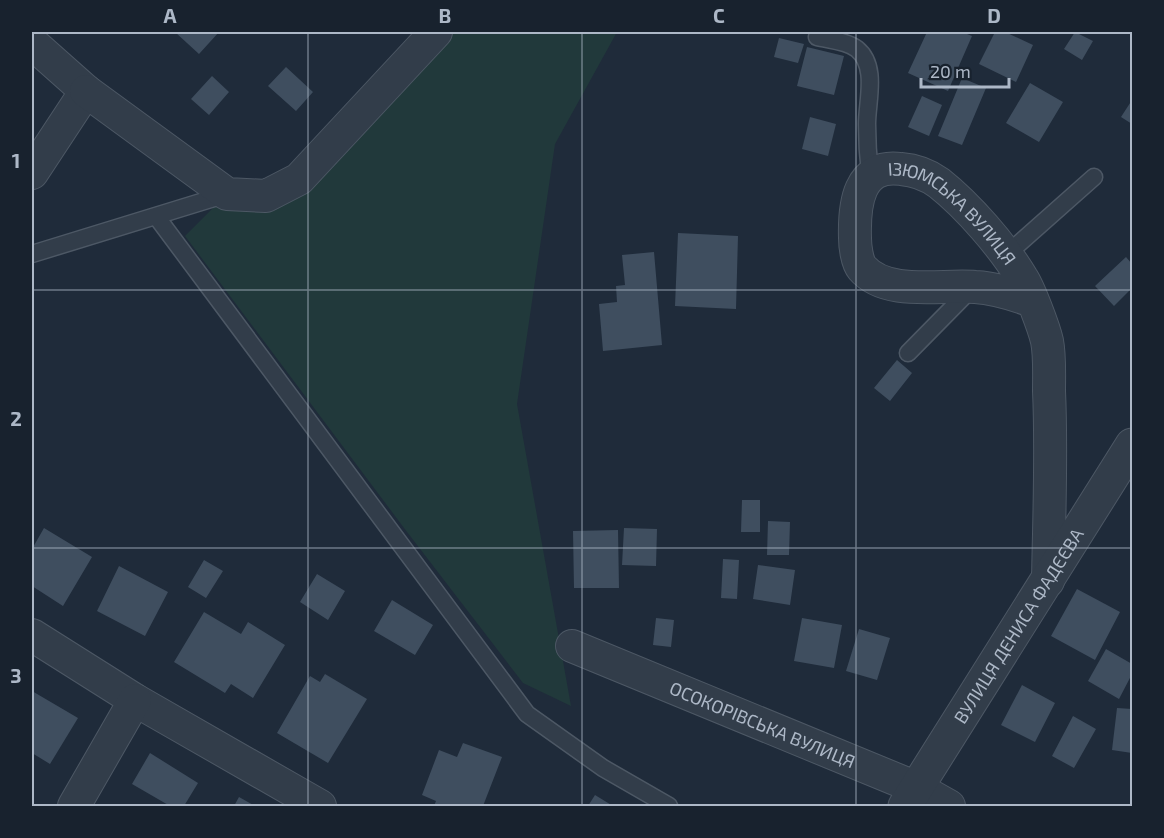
<svg xmlns="http://www.w3.org/2000/svg" width="1164" height="838" font-family="'Exo 2',sans-serif">
	<style>
		.green { fill: #21393b }
		.building { fill: #3f4e5f }
		.lines { fill: none; stroke-linecap: round; stroke-linejoin: round }
		.service-casing { stroke: #4d5865; stroke-width: 19 }
		.minor-casing { stroke: #4d5865; stroke-width: 34 }
		.tertiary-casing { stroke: #4d5865; stroke-width: 35 }
		.service { stroke: #323d4a; stroke-width: 16 }
		.minor { stroke: #323d4a; stroke-width: 32 }
		.tertiary { stroke: #323d4a; stroke-width: 33 }
		.grid { fill: none; stroke: #adb8c7; stroke-width: 1.5; stroke-opacity: 0.55 }
		.labels { text-anchor: middle; dominant-baseline: central; stroke-width: 5; stroke-linejoin: round; paint-order: stroke }
		.street-label { font-size: 18px; fill: #adb8c7; stroke: #18222e }
		.neatline { fill: none; stroke: #adb8c7; stroke-width: 2 }
		.grid-label { font-size: 20px; text-anchor: middle; font-weight: bold; fill: #adb8c7 }
	</style>
	<rect width="100%" height="100%" fill="#1f2b3a"/>
	<path class="green" d="M436 32H617L555 144 517 404 571 706 523 683 404 528 185 236 227 194 266 196Z"/>
	<path class="building" d="M175 32H219L199 54Z
		M927 32H962L972 36 948 91 908 73Z
		M995 32H1005L1033 45 1016 82 979 64Z
		M1075 32 1093 41 1082 60 1064 49Z
		M779 38 804 44 798 63 774 57Z
		M807 47 844 56 834 95 797 86Z
		M286 67 313 92 296 111 268 86Z
		M212 76 229 92 209 115 191 99Z
		M962 78 986 88 962 145 938 136Z
		M1030 83 1063 102 1039 142 1006 123Z
		M922 96 942 105 929 136 908 127Z
		M1132 100V124L1121 117Z
		M810 117 836 124 828 156 802 149Z
		M678 233 738 236 736 309 675 306Z
		M654 252 662 345 603 351 599 304 617 302 616 286 625 285 622 255Z
		M1126 257 1132 264V288L1114 306 1095 286Z
		M897 360 912 373 890 401 874 388Z
		M742 500H760V532H741Z
		M768 521 790 522 789 555H767Z
		M44 528 92 557 63 606 32 586V549Z
		M624 528 657 529 656 566 622 565Z
		M618 530 619 588H574L573 531Z
		M723 559 739 560 737 599 721 598Z
		M204 560 223 571 206 598 188 587Z
		M758 565 795 570 790 605 753 599Z
		M119 566 168 592 145 636 97 611Z
		M317 574 345 591 328 620 300 602Z
		M1077 589 1120 612 1095 660 1051 636Z
		M392 600 433 625 415 655 374 631Z
		M204 612 241 634 248 622 285 645 253 698 231 684 225 693 174 662Z
		M656 618 674 620 671 647 653 645Z
		M802 618 842 625 834 668 794 661Z
		M859 629 890 638 877 680 846 671Z
		M1106 649 1132 664V674L1119 699 1088 681Z
		M325 674 367 699 328 763 277 733 310 676 320 682Z
		M1022 685 1055 703 1035 742 1001 725Z
		M32 691 78 718 50 764 32 753Z
		M1117 708 1132 709V753L1112 750Z
		M1073 716 1096 729 1074 768 1052 756Z
		M463 743 502 757 483 806H434L436 801 422 795 439 750 457 757Z
		M150 753 198 783 184 806H170L132 784Z
		M595 795 613 806H588Z
		M239 797 255 806H234Z"/>
	<g class="lines">
		<g class="service-casing">
			<path id="service" d="M817 37C829 40 847 41 857 49 878 66 867 101 867 124 867 141 868 157 870 174
				M156 216 527 714 603 768 669 806
				M32 254 227 194
				M1006 255 1094 177
				M908 353 973 287"/>
		</g>
		<g class="minor-casing">
			<g id="minor">
				<path d="M32 43 86 91 32 173"/>
				<path d="M86 91 227 194 266 196 299 179 436 32"/>
				<path id="s1" d="M1032 301C1013 294 995 288 975 287 942 284 887 297 862 268 857 262 855 246 855 238 854 205 858 163 901 169 914 170 928 175 939 183 968 206 1003 246 1022 278 1029 288 1044 328 1047 341 1050 356 1049 375 1049 391 1052 454 1049 518 1048 581"/>
				<path d="M32 635 135 700 320 806"/>
				<path id="s2" d="M572 646 917 788 949 806"/>
				<path d="M74 806 135 700"/>
			</g>
		</g>
		<g class="tertiary-casing">
			<g id="tertiary">
				<path id="s3" d="M905 806 1132 445"/>
			</g>
		</g>
		<use href="#service" class="service"/>
		<use href="#minor" class="minor"/>
		<use href="#tertiary" class="tertiary"/>
	</g>
	<path class="grid" d="M308 32V806M582 32V806M856 32V806M32 290H1132M32 548H1132"/>
	<g class="labels">
		<g class="street-label">
			<text stroke="none"><textPath href="#s1" startOffset="374">ІЗЮМСЬКА ВУЛИЦЯ</textPath></text>
			<text stroke="none"><textPath href="#s3" startOffset="213">ВУЛИЦЯ ДЕНИСА ФАДЄЄВА</textPath></text>
			<text stroke="none"><textPath href="#s2" startOffset="206">ОСОКОРІВСЬКА ВУЛИЦЯ</textPath></text>
		</g>
	</g>
	<rect width="1164" height="838" fill="none" stroke="#18222e" stroke-width="66"/>
	<path d="M921 78v9h88v-9" fill="none" stroke="#adb8c7" stroke-width="3"/>
	<text x="930" y="78" font-size="18" fill="#adb8c7" stroke="#18222e" stroke-width="4.5" paint-order="stroke">20 m</text>
	<rect x="33" y="33" width="1098" height="772" class="neatline"/>
	<g class="grid-label">
		<text x="170" y="23">A</text>
		<text x="445" y="23">B</text>
		<text x="719" y="23">C</text>
		<text x="994" y="23">D</text>
		<text x="16" y="168">1</text>
		<text x="16" y="426">2</text>
		<text x="16" y="683">3</text>
	</g>
</svg>
